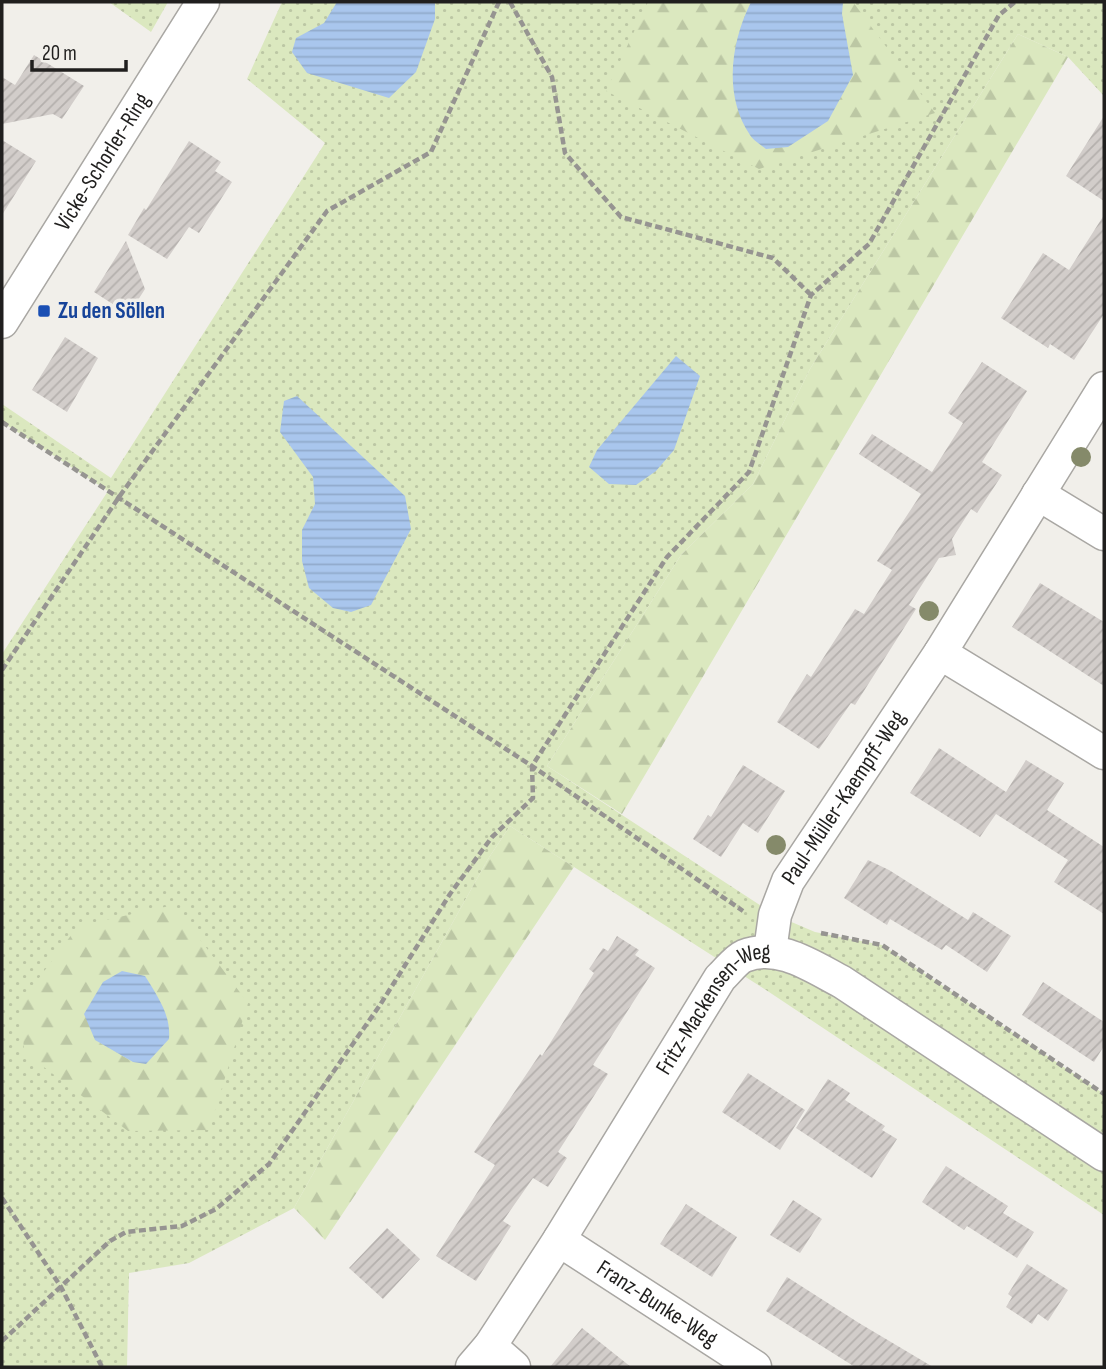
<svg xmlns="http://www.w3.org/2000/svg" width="1106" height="1369" font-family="'Sofia Sans Condensed',sans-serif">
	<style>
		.grass { fill: url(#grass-dots) }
		.forest { fill: url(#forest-firs); fill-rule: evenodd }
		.water { fill: url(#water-rules) }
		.building { fill: url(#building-hatch) }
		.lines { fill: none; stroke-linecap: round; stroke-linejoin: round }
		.minor-casing { stroke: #a9a7a3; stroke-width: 35 }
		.path { stroke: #969491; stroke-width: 4.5; stroke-dasharray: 7 3.5; stroke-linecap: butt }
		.minor { stroke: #fff; stroke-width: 32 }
		.tree { fill: #858a6a }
		.transit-dot { fill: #1a4fb4; stroke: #f1efea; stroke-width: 2.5 }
		.labels { text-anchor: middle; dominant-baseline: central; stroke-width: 7; stroke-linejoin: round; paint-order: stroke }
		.street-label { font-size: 23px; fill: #201f1e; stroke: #f1efea }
		.transit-label { font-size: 23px; font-weight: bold; fill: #164399; stroke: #f1efea; text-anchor: start }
	</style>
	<defs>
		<pattern id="grass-dots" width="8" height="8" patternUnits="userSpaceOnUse" patternTransform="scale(1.75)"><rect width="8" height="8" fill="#dbe8bf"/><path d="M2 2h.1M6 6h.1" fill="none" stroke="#bcc7a4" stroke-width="1.8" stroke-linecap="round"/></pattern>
		<pattern id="forest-firs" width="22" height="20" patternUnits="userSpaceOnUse" patternTransform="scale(1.75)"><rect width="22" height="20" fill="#dbe8bf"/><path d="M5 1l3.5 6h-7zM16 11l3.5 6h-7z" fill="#bcc7a4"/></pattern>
		<pattern id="water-rules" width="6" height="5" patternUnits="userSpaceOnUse" patternTransform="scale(1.75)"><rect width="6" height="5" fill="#a9c6ed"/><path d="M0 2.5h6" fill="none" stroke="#91aacb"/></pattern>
		<pattern id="building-hatch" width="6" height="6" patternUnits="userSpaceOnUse" patternTransform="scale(1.75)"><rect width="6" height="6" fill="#d2cdca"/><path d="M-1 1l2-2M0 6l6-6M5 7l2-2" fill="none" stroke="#b4b0ad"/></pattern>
	</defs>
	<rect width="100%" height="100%" fill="#f1efea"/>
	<path class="grass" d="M109 2H168L151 32Z
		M282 2H1104V96L1068 57 1018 34 810 369 753 484 681 555 547 766 775 915 815 932 882 945 1104 1094V1215L766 990 510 826 488 859 294 1208 189 1263 129 1273 127 1367H2V654L108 491 2 422V404L111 478 325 143 247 79Z"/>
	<path class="forest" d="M648 2H751L742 21 853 75 842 14 843 2H853L935 113 759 169 606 91Z
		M1018 34 1068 57 622 814 547 766 681 555 753 484 810 369Z
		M510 826 574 867 325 1240 294 1208 488 859Z
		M174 905 248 1003 209 1130 128 1131 24 1052 21 1002 78 926ZM161 1001 170 1024 169 1039 146 1063 133 1062 95 1040Z"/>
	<path class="water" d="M337 2H435V19L416 72 389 98 307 73 292 52 296 38 324 23Z
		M751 2H843L842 14 853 75 828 121 788 147 766 149C761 145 753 140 750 135 723 95 731 42 751 2Z
		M676 356 700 376 674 450 656 471 636 485 609 484 589 467 597 450Z
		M297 396 405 496 411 529 371 605 351 612 333 608 309 588 302 561V530L315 504 313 477 280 432 284 401Z
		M122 971 145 976C158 997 171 1015 169 1039L146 1064 133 1062 95 1040 84 1014 103 982Z"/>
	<path class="building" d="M34 55 84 86 62 119 53 114 2 124V77L15 85Z
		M1104 116V201L1066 176Z
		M2 140 36 161 2 215Z
		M189 141 221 162 215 171 232 182 199 233 189 227 167 259 128 235 144 208 146 210Z
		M1104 215V314L1074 360 1050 344 1048 348 1001 318 1043 253 1069 270Z
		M126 241 145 289 138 300 132 301 125 312 94 292Z
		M65 337 98 358 67 412 32 390Z
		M982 362 1027 391 982 462 1002 475 977 513 971 509 952 539 956 555 939 558 909 605 916 609 855 705 851 703 819 749 777 722 807 674 811 677 855 609 864 614 892 570 877 561 921 494 859 454 872 434 932 472 963 423 948 413Z
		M1040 583 1104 622V686L1012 627Z
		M939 748 1006 792 1026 760 1064 783 1047 810 1104 847V914L1054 882 1068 860 996 814 980 837 910 793Z
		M743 765 785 791 758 833 743 823 721 857 693 839 708 815 711 817Z
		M868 860 889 870 968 920 973 912 1011 936 987 972 946 945 942 950 890 919 887 925 844 898Z
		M617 936 639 950 635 955 655 968 593 1065 608 1074 558 1152 567 1158 548 1187 533 1178 503 1221 511 1226 476 1281 436 1256 495 1165 474 1152 540 1054 542 1056 594 973 589 969 603 948 608 951Z
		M1043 982 1104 1022V1046L1094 1062 1022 1015Z
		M748 1073 805 1110 780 1150 722 1112Z
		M828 1079 850 1093 845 1100 885 1126 882 1130 897 1139 872 1178 796 1128Z
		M946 1166 1008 1206 1003 1213 1034 1232 1017 1258 967 1226 964 1230 922 1202Z
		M793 1200 822 1219 800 1253 770 1235Z
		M686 1204 737 1237 712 1277 660 1244Z
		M387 1228 420 1259 383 1299 349 1268Z
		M1027 1264 1068 1290 1048 1321 1038 1314 1032 1324 1006 1307 1012 1297 1008 1294Z
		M787 1277 859 1323 933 1367H855L766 1311Z
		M582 1328 631 1367H550Z"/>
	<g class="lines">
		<g class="minor-casing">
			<g id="minor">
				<path id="s1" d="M2 322 203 2"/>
				<path d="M1038 494 1104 534"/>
				<path d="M940 653 1104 753"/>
				<path id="s2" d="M770 951 775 915 788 881 940 653 1104 388"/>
				<path id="s3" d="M559 1240 755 1367"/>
				<path d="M490 1346 514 1367"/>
				<path id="s4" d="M472 1367 490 1346 559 1240 720 978C727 972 735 960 744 956 778 942 813 967 842 982L1104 1155"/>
			</g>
		</g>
		<path class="path" d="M510 2 552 77 565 153 621 217 773 258 811 295
			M2 422 532 766 743 911
			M2 670 119 497 327 211 431 152 499 2
			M821 933 882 945 1104 1094
			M2 1198 61 1287 102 1367
			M2 1341 110 1241 126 1232 182 1226 216 1209 269 1164 380 1005 450 894 492 837 533 798 532 766 667 557 749 472 811 295 869 244 999 15 1015 2"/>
		<use href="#minor" class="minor"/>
	</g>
	<g class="tree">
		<circle cx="1081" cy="457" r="10"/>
		<circle cx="929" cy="611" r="10"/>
		<circle cx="776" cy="845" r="10"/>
	</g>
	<rect class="transit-dot" x="37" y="304" width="14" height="14" rx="3.5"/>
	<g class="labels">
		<g class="street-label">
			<text stroke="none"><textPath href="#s1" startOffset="189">Vicke-Schorler-Ring</textPath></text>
			<text stroke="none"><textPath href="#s2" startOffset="173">Paul-Müller-Kaempff-Weg</textPath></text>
			<text stroke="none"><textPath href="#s4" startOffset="436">Fritz-Mackensen-Weg</textPath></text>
			<text stroke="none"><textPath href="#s3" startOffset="117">Franz-Bunke-Weg</textPath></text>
		</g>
		<g class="transit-label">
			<text x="58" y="311">Zu den Söllen</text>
		</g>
	</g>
	<rect width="1106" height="1369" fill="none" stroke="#201f1e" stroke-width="7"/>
	<path d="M32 60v10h94v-10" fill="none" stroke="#201f1e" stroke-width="3.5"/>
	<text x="42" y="60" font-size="21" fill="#201f1e" stroke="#f1efea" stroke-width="5" paint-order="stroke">20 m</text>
</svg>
